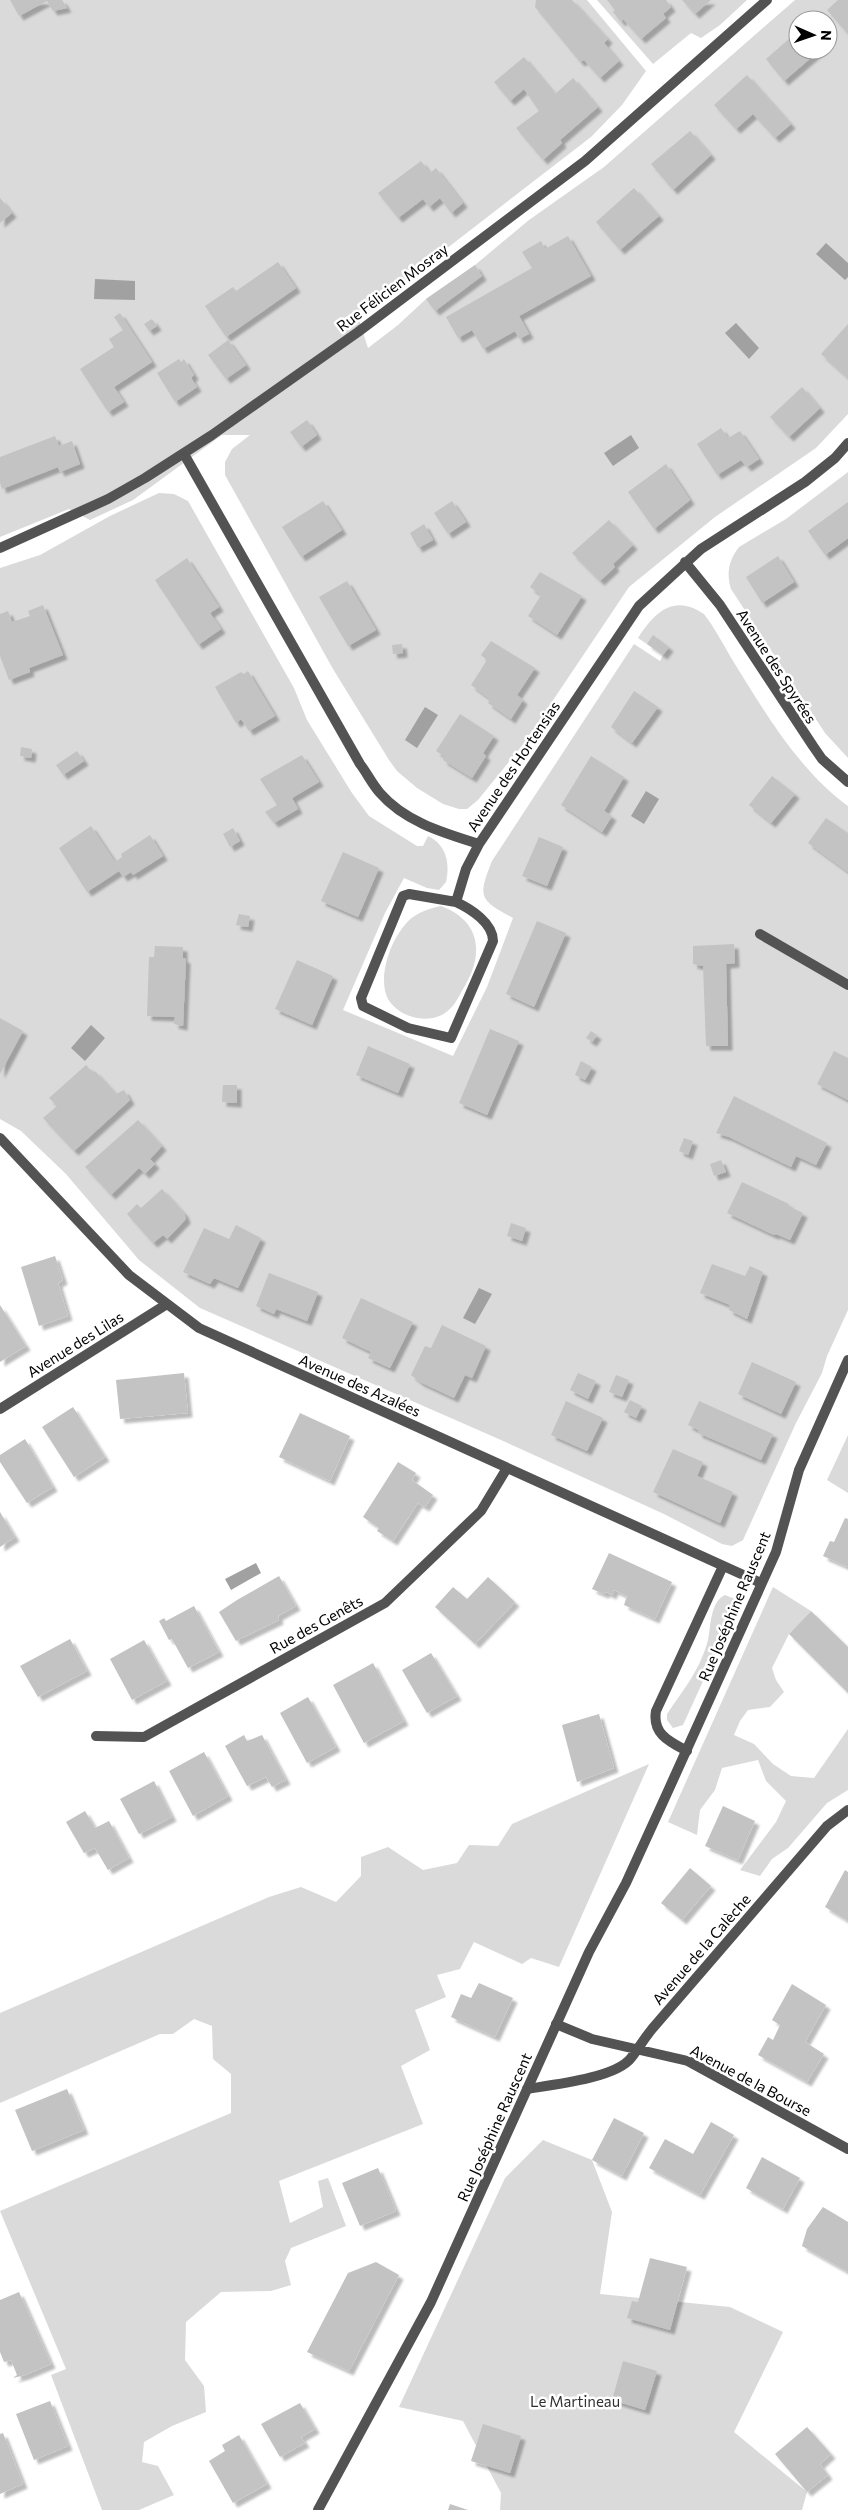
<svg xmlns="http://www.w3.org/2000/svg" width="848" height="2510" font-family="Commissioner,sans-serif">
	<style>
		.green { fill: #dadada; fill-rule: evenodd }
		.water { fill: #a1a1a1 }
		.building { fill: #c3c3c3; filter: url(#shadow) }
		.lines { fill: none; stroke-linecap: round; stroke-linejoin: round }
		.service { stroke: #535353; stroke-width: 10 }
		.minor { stroke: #535353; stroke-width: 10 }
		.tertiary { stroke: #535353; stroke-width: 10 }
		.labels { text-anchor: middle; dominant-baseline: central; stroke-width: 5; stroke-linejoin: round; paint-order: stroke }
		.street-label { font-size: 15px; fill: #000; stroke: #fff }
		.park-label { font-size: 15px; fill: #313131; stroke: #fff }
	</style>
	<defs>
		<filter id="shadow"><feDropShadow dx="4.5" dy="4.5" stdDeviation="1" flood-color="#0004"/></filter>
	</defs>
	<rect width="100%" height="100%" fill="#fff"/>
	<path class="green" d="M0 0H587L646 71 622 105 591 137 358 317 368 348 398 325 426 299 475 265 529 220 604 167 795 0H848V414L816 448 715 517 629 587 525 742 478 800 467 809H459L443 804 417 788 397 771 389 760 333 669 225 475V462L232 449 250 435H222L133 500 90 520 69 509 0 537ZM798 20H828V50H798Z
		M597 0H747L720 25 701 38 691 33 653 64Z
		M848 472V758L825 733 731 589C726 573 729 560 739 547L786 519Z
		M159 493 174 494 188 501 294 688 307 720 352 793 369 816 417 846H423L428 836C447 845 450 864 446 882L439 890 427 888 404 878 385 913 343 1010 453 1056 487 987 513 918C480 900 477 898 492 861L634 644 660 661 663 655 638 638C654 613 673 593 704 614 714 627 722 642 730 656 763 709 797 769 848 806V1310L827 1356 822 1373 796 1423 743 1540 732 1546 722 1544 664 1514 501 1440 200 1308 139 1260 66 1174 21 1131 0 1119V568L40 555 110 516Z
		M441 906C482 921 484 956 463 989 458 998 454 1007 445 1013 428 1025 398 1017 388 999 376 976 393 932 413 917 421 911 432 908 441 906Z
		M848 1435V1493L827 1480Z
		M773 1587 811 1611 789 1634 772 1668 776 1680 784 1692 770 1707 748 1710 740 1721 734 1735 754 1744 773 1764 791 1776 814 1778 848 1729V1790L827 1803 788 1848 772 1859 760 1876 740 1870 776 1822 786 1801 766 1781 758 1760 722 1768 715 1790 700 1810 697 1835 668 1822Z
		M725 1595 735 1599 737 1607 683 1725 673 1728 667 1720V1714C684 1689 700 1670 708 1640 711 1626 710 1602 725 1595Z
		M649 1764 559 1967 531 1958 522 1964 474 1942 460 1969 437 1975 446 1997 415 2010 430 2050 401 2066 423 2124 279 2181 290 2223 323 2207 318 2181 328 2178 346 2226 291 2248 285 2261 291 2285 271 2291 221 2292 186 2322 185 2360 204 2386 206 2412 172 2426 144 2442 142 2462 158 2466 174 2495 139 2510H102L51 2375 66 2369 0 2211 231 2113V2074L213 2059 212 2026 194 2019 173 2034H160L0 2103V2013L269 1897 301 1887 336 1902 361 1876V1857L388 1847 423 1870 457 1863 469 1845 498 1846 512 1824Z
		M543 2140 592 2160 612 2212 600 2294 730 2307 783 2332 734 2432 807 2492 802 2510H500L501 2493 463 2421 399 2407 505 2178Z"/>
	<path class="water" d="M826 243 848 263V277L845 280 816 254Z
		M95 279 135 281V300L94 299Z
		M736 323 759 348 749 359 725 333Z
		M631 435 639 448 613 466 604 453Z
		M425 707 438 715 417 748 405 740Z
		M646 791 659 799 644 824 631 816Z
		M91 1025 105 1038 85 1061 71 1048Z
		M479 1288 492 1294 475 1324 463 1318Z
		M256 1563 261 1573 231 1590 225 1579Z"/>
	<path class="building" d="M10 0H62L67 8 53 11 47 1 19 16Z
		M536 0H572L608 39 604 43 619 61 600 78 584 60 580 62 535 7Z
		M607 0H666L671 7 663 14 666 18 641 39 623 19 621 22 613 12 615 10Z
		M682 0H711L695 14Z
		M838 0H848V34L827 10Z
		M798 31V50H820L784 81 766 59Z
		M524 57 555 94 573 78 598 107 560 140 562 143 543 160 516 128 539 111 524 89 510 101 494 82Z
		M747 75 791 124 775 138 753 114 736 129 714 105Z
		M690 131 711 155 673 190 651 164Z
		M421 161 430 173 436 168 463 203 451 213 440 198 429 207 423 199 398 218 378 193Z
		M634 188 659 216 620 250 596 222Z
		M0 198 12 213 0 223Z
		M568 236 591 276 519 316 529 334 519 339 515 331 483 349 472 330 458 338 446 317 532 268 522 252 541 241 545 249Z
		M278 262 296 288 226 337 205 306 233 287 236 291Z
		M475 265 482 276 435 311 426 299Z
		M120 313 152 362 114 387 124 402 108 412 80 369 114 347 109 339 123 330 114 317Z
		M152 319 157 326 149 331 144 324Z
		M848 324V378L821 354Z
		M228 340 246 365 226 379 208 355Z
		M179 359 181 362 184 359 194 375 191 378 197 387 175 402 157 373Z
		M802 387 820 408 789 437 770 417Z
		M307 420 317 435 301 447 290 432Z
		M721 428 728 438 740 431 759 459 747 467 741 460 717 475 697 444Z
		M55 436 59 446 72 441 80 464 60 472 58 467 2 489 0 483V457Z
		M666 464 690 500 654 529 628 492Z
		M323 501 342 530 301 557 282 527Z
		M452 501 466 522 448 534 434 513Z
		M848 502V538L825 555 808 531Z
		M609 520 633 545 613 564 615 567 600 581 572 553Z
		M424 524 433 540 418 548 410 533Z
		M778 556 794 582 762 603 746 577Z
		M187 558 219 607 210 613 221 629 198 645 155 580Z
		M540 572 582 596 557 635 528 616 541 595 530 587Z
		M347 581 376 630 348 646 319 597Z
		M43 605 63 655 29 668 30 672 9 680 0 656V614L8 611 12 622 30 616 28 611Z
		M653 635 669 647 663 655 647 644Z
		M491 641 535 668 517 695 523 700 511 719 488 703 490 699 471 685 487 660 481 655Z
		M402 644 403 653 393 654 392 645Z
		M248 671 275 716 249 731 241 719 236 723 215 687 241 672 244 674Z
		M634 691 658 707 632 743 611 727Z
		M460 714 494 736 483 753 486 756 472 778 443 760 444 756 436 751Z
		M21 747 32 749 31 758 20 756Z
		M77 751 84 761 63 775 56 765Z
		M302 755 319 782 292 798 298 809 274 823 265 812 277 805 260 779Z
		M591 756 624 777 604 811 612 816 602 832 561 805Z
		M772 776 795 794 771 823 749 805Z
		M826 818 848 833V872L808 843Z
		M91 826 115 862 122 857 121 854 150 835 163 856 133 875 131 872 123 877 119 871 87 892 59 848Z
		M233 828 240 841 230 847 223 834Z
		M539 837 563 847 547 886 522 876Z
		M343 852 379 868 358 917 321 901Z
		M239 914 250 916 248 927 236 925Z
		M537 921 566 933 534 1007 506 994Z
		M734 944 735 963 726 964 728 1046H706L703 966 693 964V946Z
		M155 946 183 947V958L186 959 183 1026 174 1024 175 1017 147 1016 149 957H154Z
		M297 960 333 976 312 1025 275 1009Z
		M0 1018 23 1031 0 1074Z
		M490 1029 519 1041 487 1115 459 1103Z
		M591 1031 597 1035 592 1042 586 1038Z
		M368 1046 410 1064 398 1093 356 1075Z
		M834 1051 848 1058V1100L817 1084Z
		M581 1061 592 1067 585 1080 575 1075Z
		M86 1065 93 1073 95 1071 116 1094 124 1090 130 1100 74 1151 43 1118 57 1106 49 1098Z
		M223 1085H237V1103L222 1102Z
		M734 1096 827 1143 816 1165 796 1156 791 1167 729 1137 716 1133Z
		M138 1120 162 1146 150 1159 155 1164 145 1174 139 1168 111 1195 85 1167Z
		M684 1138 693 1141 688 1155 679 1151Z
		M721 1160 726 1172 714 1176 710 1164Z
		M742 1182 789 1204 788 1206 803 1213 790 1240 776 1234 774 1235 727 1213Z
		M162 1189 184 1213 186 1219 167 1239 163 1235 153 1243 127 1214 137 1204 141 1208Z
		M511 1223 526 1228 522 1241 507 1236Z
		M236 1225 261 1238 238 1288 214 1278 210 1284 183 1272 204 1228 229 1239Z
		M55 1256 63 1280 58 1283 68 1316 39 1326 21 1267Z
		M712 1264 745 1276 750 1266 763 1272 747 1319 729 1310 730 1305 700 1293Z
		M269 1273 318 1292 307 1321 276 1309 274 1314 256 1306Z
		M361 1298 413 1322 390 1368 368 1358 371 1352 342 1338Z
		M0 1305 26 1346 0 1362Z
		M442 1325 486 1346 472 1378 465 1375 454 1398 420 1382 411 1375 425 1346 431 1348Z
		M752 1362 796 1382 781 1414 738 1394Z
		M184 1373 188 1413 120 1419 116 1380Z
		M578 1373 596 1381 588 1399 570 1390Z
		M616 1375 629 1380 622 1397 609 1392Z
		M630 1400 642 1406 636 1418 624 1412Z
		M566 1401 603 1418 587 1451 551 1435Z
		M699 1401 773 1434 761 1460 698 1433V1430L688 1425Z
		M73 1407 105 1457 74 1477 42 1427Z
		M300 1413 350 1436 330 1481 279 1457Z
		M25 1439 53 1487 27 1503 0 1462V1455Z
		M673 1449 703 1462 697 1476 733 1492 720 1523 653 1492Z
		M398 1462 416 1473 412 1480 433 1495 425 1507 418 1503 393 1541 377 1531 379 1528 363 1517Z
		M0 1512 15 1537 0 1547Z
		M845 1518 848 1519V1567L823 1556 830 1541 834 1542Z
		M609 1553 672 1582 655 1619 624 1605 627 1596 614 1590 612 1595 606 1592 604 1594 592 1589Z
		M279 1576 296 1606 278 1616 279 1620 236 1641 219 1612 237 1600Z
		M488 1577 515 1602 475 1644 435 1607 453 1587 467 1599Z
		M194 1606 219 1652 188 1668 172 1639 169 1640 159 1621 164 1618 166 1621Z
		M811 1611 848 1647V1693L789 1634Z
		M70 1639 87 1671 38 1697 20 1666Z
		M144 1640 167 1681 132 1700 110 1659Z
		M431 1653 457 1696 427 1713 402 1670Z
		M373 1663 404 1721 364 1743 333 1685Z
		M308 1697 336 1747 307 1763 280 1713Z
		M599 1714 614 1768 577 1782 562 1725Z
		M244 1735 247 1741 262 1735 286 1780 272 1787 266 1777 247 1786 225 1746Z
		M204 1752 228 1796 193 1816 169 1771Z
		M154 1781 172 1817 139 1834 120 1799Z
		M723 1806 755 1821 738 1860 705 1846Z
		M85 1811 95 1828 109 1821 129 1858 108 1870 95 1848 84 1853 66 1822Z
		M690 1868 711 1886 682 1920 661 1903Z
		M845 1870 848 1872V1921L825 1907Z
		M479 1983 513 1998 495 2037 451 2017 461 1994 471 1998Z
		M792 1984 826 2005 805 2042 824 2054 807 2082 758 2055 768 2037 773 2040 780 2025 772 2020Z
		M67 2089 84 2130 32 2151 15 2110Z
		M614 2118 644 2133 622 2176 592 2160Z
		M711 2122 734 2135 700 2195 649 2168 665 2139 693 2154Z
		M762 2157 800 2178 783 2209 746 2188Z
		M378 2168 396 2211 360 2226 342 2183Z
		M823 2207 848 2222V2272L802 2246 807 2229Z
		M650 2258 687 2267 670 2330 627 2318 632 2301 638 2302Z
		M376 2262 399 2275 349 2371 307 2352 348 2273Z
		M19 2292 51 2364 25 2375 13 2378 17 2375 11 2360 4 2362 0 2352V2300Z
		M623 2361 657 2371 645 2410 612 2400Z
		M50 2401 68 2446 34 2460 16 2414Z
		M300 2403 315 2429 301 2437 305 2443 280 2457 261 2424Z
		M483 2424 521 2436 510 2473 471 2461Z
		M807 2427 831 2454 820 2464 828 2475 807 2492 775 2454Z
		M3 2433 23 2484 0 2494V2434Z
		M239 2435 267 2484 233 2503 209 2461 225 2451 222 2445Z
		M450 2504 468 2510H448Z"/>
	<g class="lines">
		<path class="service" d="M760 934 848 985"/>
		<path class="minor" d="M184 454 360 764C367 773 372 784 380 793 405 822 444 833 479 844L639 606 701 549 805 482 835 458 848 443
			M0 548 108 499 145 478 212 435 358 332 585 161 767 0
			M685 562 720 605 813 746 822 759 848 782
			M456 902C471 909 493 923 493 941L451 1038 408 1028 363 1006 361 998 403 896 409 894 456 902 466 869 479 844
			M0 1138 129 1275 199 1328 761 1583
			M0 1409 167 1304
			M96 1736 144 1737 385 1603 481 1511 507 1468
			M687 1751C670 1742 652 1734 656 1711L723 1566
			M556 2024 592 2039 688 2061 848 2149
			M527 2089C552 2085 616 2078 631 2058 638 2049 644 2039 652 2029L827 1826 848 1810"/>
		<path class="tertiary" d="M318 2510 431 2302 589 1952 626 1883 668 1791 776 1552 799 1470 848 1360"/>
	</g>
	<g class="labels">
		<g class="street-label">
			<text transform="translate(392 287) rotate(-37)">Rue Félicien Mosray</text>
			<text transform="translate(777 666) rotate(57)">Avenue des Spyrées</text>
			<text transform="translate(513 766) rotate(-56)">Avenue des Hortensias</text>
			<text transform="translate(75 1344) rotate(-32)">Avenue des Lilas</text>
			<text transform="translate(360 1385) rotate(24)">Avenue des Azalées</text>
			<text transform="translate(734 1606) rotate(-67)">Rue Joséphine Rauscent</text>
			<text transform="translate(316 1624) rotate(-29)">Rue des Genêts</text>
			<text transform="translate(701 1949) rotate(-49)">Avenue de la Calèche</text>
			<text transform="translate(751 2080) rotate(28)">Avenue de la Bourse</text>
			<text transform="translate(494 2127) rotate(-66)">Rue Joséphine Rauscent</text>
		</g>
		<g class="park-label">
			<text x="575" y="2401">Le Martineau</text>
		</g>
	</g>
	<g transform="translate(813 35) rotate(92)"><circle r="24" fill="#ffffff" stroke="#999999"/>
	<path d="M0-4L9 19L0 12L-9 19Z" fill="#000000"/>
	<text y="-8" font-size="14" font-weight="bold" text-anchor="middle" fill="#000000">N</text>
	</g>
</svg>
